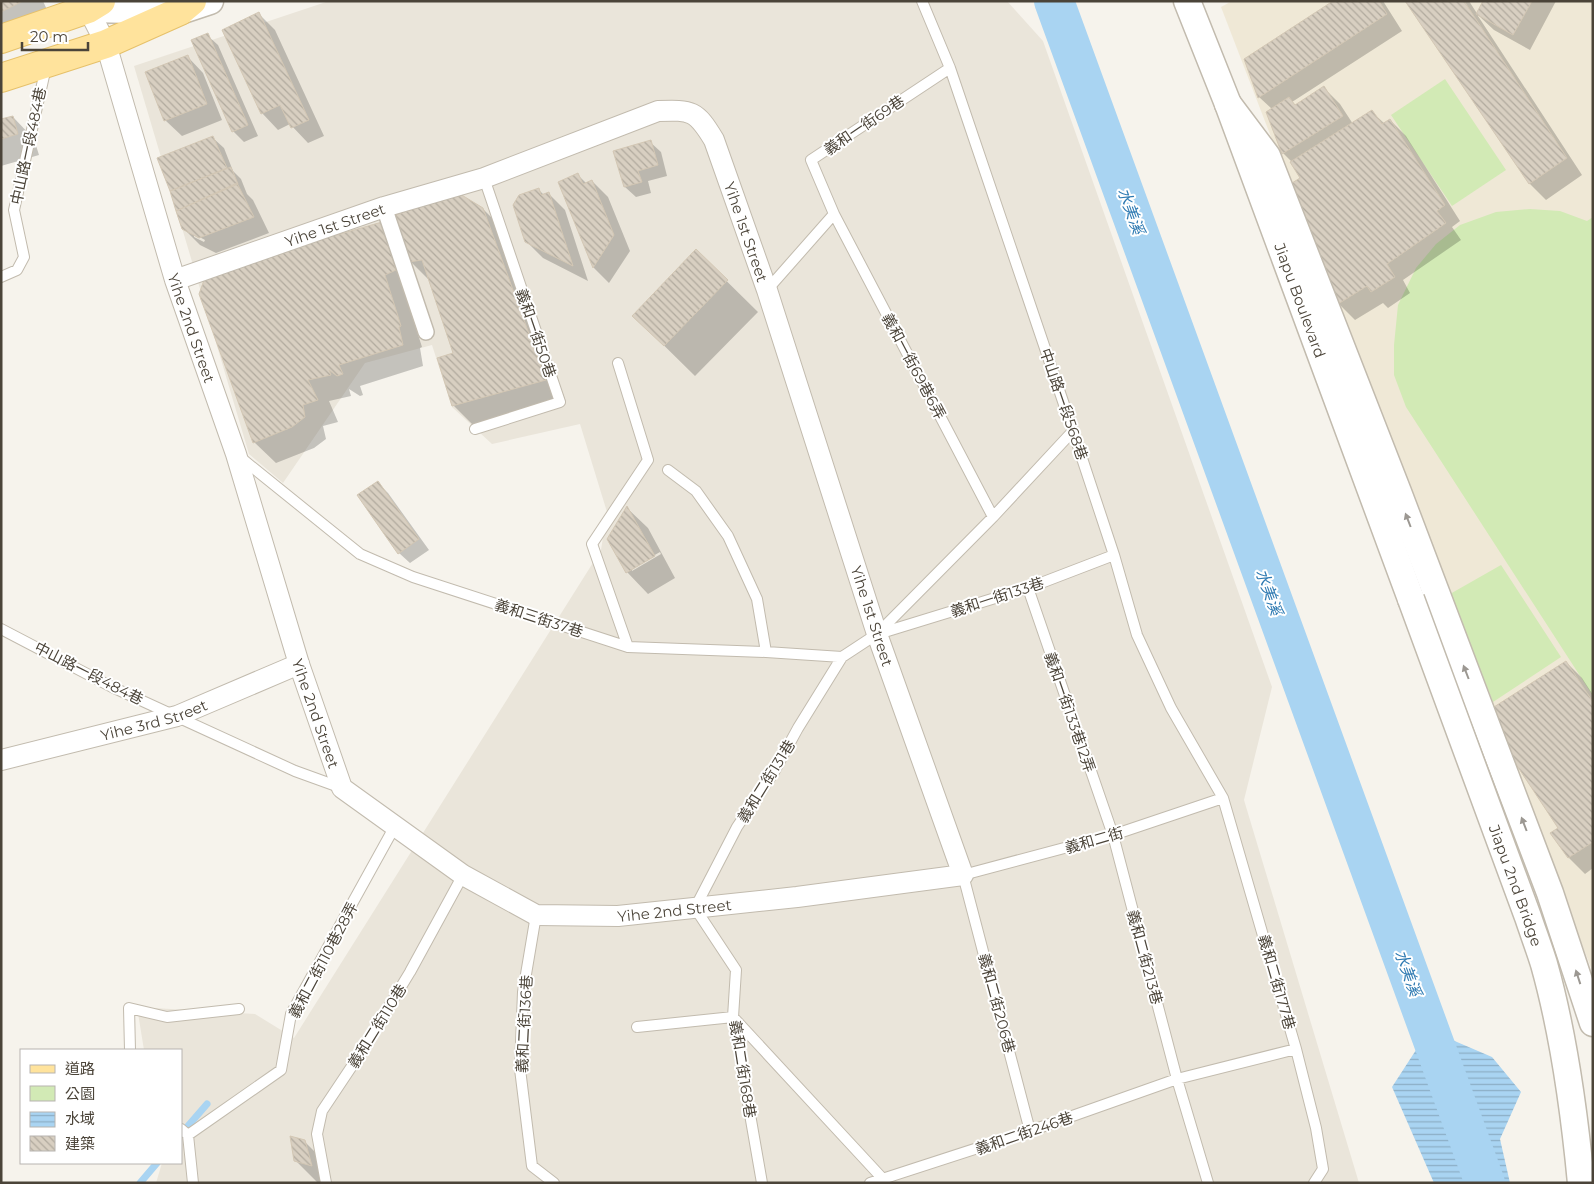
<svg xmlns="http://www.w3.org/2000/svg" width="1594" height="1184" font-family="Montserrat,'Noto Sans TC',sans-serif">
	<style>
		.residential { fill: #eae5da }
		.education { fill: #efe8d6 }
		.park { fill: #d2eab5 }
		.water { fill: url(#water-rules) }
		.shadow { fill: #0003; fill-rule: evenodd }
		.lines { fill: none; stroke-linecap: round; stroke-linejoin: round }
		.stream { stroke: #a9d4f2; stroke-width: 7 }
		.river { stroke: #a9d4f2; stroke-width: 40 }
		.building { fill: url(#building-back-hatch); stroke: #d3c7b4 }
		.service-casing { stroke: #c2bbae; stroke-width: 12 }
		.pedestrian-casing { stroke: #c2bbae; stroke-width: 18 }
		.minor-casing { stroke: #c2bbae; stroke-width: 22 }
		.tertiary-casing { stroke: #c2bbae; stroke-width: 29 }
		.primary-casing { stroke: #e6c16a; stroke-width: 30 }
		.service { stroke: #fff; stroke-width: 10 }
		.pedestrian { stroke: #fff; stroke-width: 15 }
		.minor { stroke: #fff; stroke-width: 20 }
		.tertiary { stroke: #fff; stroke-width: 26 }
		.primary { stroke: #ffe39c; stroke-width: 28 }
		.tertiary-bridge-casing { stroke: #c2bbae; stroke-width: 29; stroke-linecap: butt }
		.tertiary-bridge { stroke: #fff; stroke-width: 26 }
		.oneway { fill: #9c9892 }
		.labels { text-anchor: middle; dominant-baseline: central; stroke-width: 4; stroke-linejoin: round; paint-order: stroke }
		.street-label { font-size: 15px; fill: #4b4439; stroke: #fff }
		.water-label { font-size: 16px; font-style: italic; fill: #2e7ab2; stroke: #fff }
	</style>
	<defs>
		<pattern id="water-rules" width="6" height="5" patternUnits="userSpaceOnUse" patternTransform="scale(1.25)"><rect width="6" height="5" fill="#a9d4f2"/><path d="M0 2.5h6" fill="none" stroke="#8caec5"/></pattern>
		<pattern id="building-back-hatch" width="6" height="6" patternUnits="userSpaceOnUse" patternTransform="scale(1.25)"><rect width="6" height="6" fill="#d8cfc1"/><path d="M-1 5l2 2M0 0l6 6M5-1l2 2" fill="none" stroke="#b1aa9e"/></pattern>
	</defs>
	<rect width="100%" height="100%" fill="#f6f3ec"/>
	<path class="residential" d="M329 1H1007L1043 41 1272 687 1244 800 1359 1183H156L162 1163H181V1050H144L137 1007 255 1014 294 1038 601 550 607 512 580 424 492 444 452 407 432 345 365 363 283 483 249 454 134 66Z"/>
	<path class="education" d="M1232 1H1593V973L1221 7Z"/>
	<path class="park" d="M1445 79 1506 170 1452 206 1391 115Z
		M1530 209 1560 211 1587 221 1593 217V696L1406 407 1394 375V345L1398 305 1416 268 1436 244 1460 225 1496 212Z
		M1501 565 1561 657 1493 702 1450 594Z"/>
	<path class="water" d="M1429 1030 1492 1057 1521 1092 1500 1139 1510 1183H1434L1392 1087Z"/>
	<path class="shadow" d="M1 1H43L48 12 1 37Z
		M1335 1H1383L1402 31 1292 102 1296 106 1324 88 1340 104 1353 124 1372 112 1385 124 1390 120 1406 136 1460 221 1452 227 1461 240 1403 280 1410 293 1388 308 1383 303 1355 320 1339 304 1293 184 1302 179 1292 162 1283 153 1272 109 1259 97 1246 59Z
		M1407 1H1469L1478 15 1485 1H1556L1530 50 1494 30 1479 16H1478L1582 175 1546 200 1530 184Z
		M259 14 275 30 324 136 308 143 290 124 278 130 262 113 223 30Z
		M207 35 218 45 258 136 244 142 233 131 193 41Z
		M187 56 203 73 222 120 182 136 165 120Z
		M13 117 34 139 39 155 1 166V121Z
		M213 138 224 148 233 171 241 179 247 194 253 200 269 233 216 253 200 245 183 228 171 190ZM194 234 205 240 204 242 194 237Z
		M650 142 661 152 667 176 648 181 651 193 636 197 625 187 615 152Z
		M578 175 587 184 592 181 608 197 630 251 609 283 594 268 559 183Z
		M539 190 544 195 549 194 565 210 588 281 543 258 526 241Z
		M483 209 504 230 566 402 475 427 453 405 455 353 430 281 407 258 417 291 406 297 422 347 420 348 423 366 360 386 363 395 360 396 349 389 351 396 329 401 338 422 323 426 326 439 314 448 276 463 254 442 382 224 406 248Z
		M696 251 758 312 695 376 634 316Z
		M378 483 388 493 429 550 410 563 399 553Z
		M627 508 648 528 675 578 648 594 627 572ZM660 552 661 554 632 571V568Z
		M1566 662 1582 678 1593 695V868L1585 874 1569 858 1552 833 1559 828Z
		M304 1141 326 1163 331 1183 317 1182 295 1160Z"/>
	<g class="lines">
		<path class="stream" d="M181 1134 207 1104
			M140 1183 157 1163"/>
		<path class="river" d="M1054 1 1485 1183"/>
	</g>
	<path class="building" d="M1 1H23L1 12Z
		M1333 1H1379L1387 14 1258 98 1244 59Z
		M1405 1H1464L1567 158 1529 184Z
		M1483 1H1532L1513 35 1476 14Z
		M259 12 309 120 291 128 280 105 261 114 222 30Z
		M208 33 248 125 232 132 191 40Z
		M188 55 207 104 164 121 145 72Z
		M1324 86 1343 116 1282 154 1266 112 1289 97 1295 105Z
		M1372 110 1382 124 1390 119 1445 205 1437 211 1446 223 1387 264 1395 277 1371 292 1367 286 1338 304 1292 183 1300 178 1290 162Z
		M13 116 18 134 1 139V119Z
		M213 136 227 168 170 191 157 158Z
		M651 140 658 165 638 171 642 182 624 187 613 151Z
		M231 167 238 184 176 211 170 191Z
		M578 173 583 184 592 180 614 235 593 268 558 182Z
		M237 183 254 217 199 238 182 229 176 211Z
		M539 188 541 195 549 192 573 266 525 242 513 205 519 195Z
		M460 194 483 208 546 380 452 406 437 358 453 353 422 260 409 262 395 215Z
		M382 222 396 270 385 275 401 326 399 327 403 345 339 365 343 374 337 376 329 370 331 375 308 380 318 400 303 405 305 417 292 427 253 443 199 294 207 272Z
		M696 249 728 280 664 346 632 316Z
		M378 481 419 539 398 554 357 495Z
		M627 506 655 556 626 573 607 539Z
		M1566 661 1593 702V842L1568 858 1550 833 1558 828 1483 714Z
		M290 1136 305 1140 312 1166 294 1161Z"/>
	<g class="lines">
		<g class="service-casing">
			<path id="service" d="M922 1 950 68 1073 431 1114 555 1137 635 1171 708 1223 798 1296 1049 1316 1128 1323 1169 1314 1183
				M834 214 993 517
				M1 277 17 270 24 257 14 210 46 67
				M767 290 834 214 811 160 950 68
				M618 363 648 460 592 544 628 647
				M475 429 560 402 484 178
				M241 458 360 554 413 577 628 647 766 652 842 657 877 634 993 517 1073 431
				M668 470 696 491 728 536 757 599 766 652
				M1028 588 1113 835 1177 1079 1208 1183
				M1 629 112 687 295 771 342 788
				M878 634 1028 588 1114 555
				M536 915 523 992 520 1069 532 1166 554 1183
				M637 1027 733 1017 883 1179
				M130 1050 129 1008 167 1017 239 1009
				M181 1129 188 1135 281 1070 291 1014 395 826
				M1030 1131 963 875 1113 835 1223 798
				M188 1135 193 1183
				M326 1183 317 1134 322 1111 362 1051 410 972 463 875
				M762 1183 733 1017 736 970 695 908 737 827 774 772 798 728 842 657
				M870 1183 1030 1131 1177 1079 1296 1049"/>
		</g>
		<g class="pedestrian-casing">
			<path id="pedestrian" d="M384 207 426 332"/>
		</g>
		<g class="minor-casing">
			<g id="minor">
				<path id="s1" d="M88 9 106 44 175 280 236 454 299 664 342 788 463 875 536 915 618 916 797 897 963 875 877 634 767 290 714 140C696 110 692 110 658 111L484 178 384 207 175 280"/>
				<path id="s2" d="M1 760 177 716 299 664"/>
			</g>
		</g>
		<g class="tertiary-casing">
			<g id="tertiary">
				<path id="s3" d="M1187 1 1228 104 1411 599"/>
				<path d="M88 9 180 11 210 1"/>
				<path d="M1228 104 1267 156 1398 492 1550 893 1593 1023"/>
			</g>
		</g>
		<g class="primary-casing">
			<path id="primary" d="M1 39 88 9 101 1
				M1 78 106 44 180 11 192 1"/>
		</g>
		<use href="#service" class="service"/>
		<use href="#pedestrian" class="pedestrian"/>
		<use href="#minor" class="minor"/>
		<use href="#tertiary" class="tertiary"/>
		<use href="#primary" class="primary"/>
		<g class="tertiary-bridge-casing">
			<g id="tertiary-bridge">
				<path id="s4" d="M1411 599 1528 917C1533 932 1539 948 1544 964 1564 1035 1574 1109 1581 1183"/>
			</g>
		</g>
		<use href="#tertiary-bridge" class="tertiary-bridge"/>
	</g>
	<defs><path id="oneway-solid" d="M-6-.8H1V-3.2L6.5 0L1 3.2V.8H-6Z" transform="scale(1.25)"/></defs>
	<g class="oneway">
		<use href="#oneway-solid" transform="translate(1408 520) rotate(-111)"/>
		<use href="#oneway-solid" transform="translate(1466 672) rotate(-111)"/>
		<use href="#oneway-solid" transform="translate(1524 824) rotate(-111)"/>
		<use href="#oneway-solid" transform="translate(1578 977) rotate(-108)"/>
	</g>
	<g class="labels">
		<g class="street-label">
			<text transform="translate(864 125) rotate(-34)">義和一街69巷</text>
			<text transform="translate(28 146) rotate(-78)">中山路一段484巷</text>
			<text transform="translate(335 225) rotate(-19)">Yihe 1st Street</text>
			<text transform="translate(746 232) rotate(71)">Yihe 1st Street</text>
			<text stroke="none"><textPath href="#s3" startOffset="320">Jiapu Boulevard</textPath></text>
			<text stroke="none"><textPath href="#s1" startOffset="336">Yihe 2nd Street</textPath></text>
			<text transform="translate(536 333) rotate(71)">義和一街50巷</text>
			<text transform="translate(914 366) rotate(62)">義和一街69巷6弄</text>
			<text transform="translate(1064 404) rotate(71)">中山路一段568巷</text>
			<text transform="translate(997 597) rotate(-18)">義和一街133巷</text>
			<text transform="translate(872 616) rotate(72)">Yihe 1st Street</text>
			<text transform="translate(539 618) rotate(18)">義和三街37巷</text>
			<text transform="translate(89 673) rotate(27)">中山路一段484巷</text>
			<text transform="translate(1070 712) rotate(71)">義和一街133巷12弄</text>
			<text stroke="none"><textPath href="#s1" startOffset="741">Yihe 2nd Street</textPath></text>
			<text stroke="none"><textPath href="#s2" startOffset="158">Yihe 3rd Street</textPath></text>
			<text transform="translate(766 781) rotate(-58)">義和二街131巷</text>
			<text transform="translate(1094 840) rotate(-16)">義和二街</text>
			<text stroke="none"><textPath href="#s4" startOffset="305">Jiapu 2nd Bridge</textPath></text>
			<text stroke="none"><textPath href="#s1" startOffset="1191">Yihe 2nd Street</textPath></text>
			<text transform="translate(1145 957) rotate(75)">義和二街213巷</text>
			<text transform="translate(323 960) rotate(-62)">義和二街110巷28弄</text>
			<text transform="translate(1277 982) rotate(74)">義和二街177巷</text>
			<text transform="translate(997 1003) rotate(75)">義和二街206巷</text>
			<text transform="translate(524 1024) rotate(-87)">義和二街136巷</text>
			<text transform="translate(377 1026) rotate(-58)">義和二街110巷</text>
			<text transform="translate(743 1069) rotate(81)">義和二街168巷</text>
			<text transform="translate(1024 1133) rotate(-19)">義和二街246巷</text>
		</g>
		<g class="water-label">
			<text transform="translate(1131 211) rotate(70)">水美溪</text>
			<text transform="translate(1269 592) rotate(70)">水美溪</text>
			<text transform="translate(1408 973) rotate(70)">水美溪</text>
		</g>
	</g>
	<rect width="1594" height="1184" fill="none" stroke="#4b4439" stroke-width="5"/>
	<rect x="20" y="1049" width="162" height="115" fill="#ffffff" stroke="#b7b4b0"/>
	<rect x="30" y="1065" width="25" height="8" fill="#ffe39c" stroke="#b7b4b0"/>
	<text x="65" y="1074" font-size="15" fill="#4b4439">道路</text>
	<rect x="30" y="1086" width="25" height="15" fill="#d2eab5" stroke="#b7b4b0"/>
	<text x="65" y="1099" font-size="15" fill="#4b4439">公園</text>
	<rect x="30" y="1112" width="25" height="15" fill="url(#water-rules)" stroke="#b7b4b0"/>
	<text x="65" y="1124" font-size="15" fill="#4b4439">水域</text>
	<rect x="30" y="1136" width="25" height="15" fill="url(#building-back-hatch)" stroke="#b7b4b0"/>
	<text x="65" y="1149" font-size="15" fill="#4b4439">建築</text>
	<path d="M22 42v8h66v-8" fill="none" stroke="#4b4439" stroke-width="2.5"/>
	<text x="30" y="42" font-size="15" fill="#4b4439" stroke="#ffffff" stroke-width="4" paint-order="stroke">20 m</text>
</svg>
